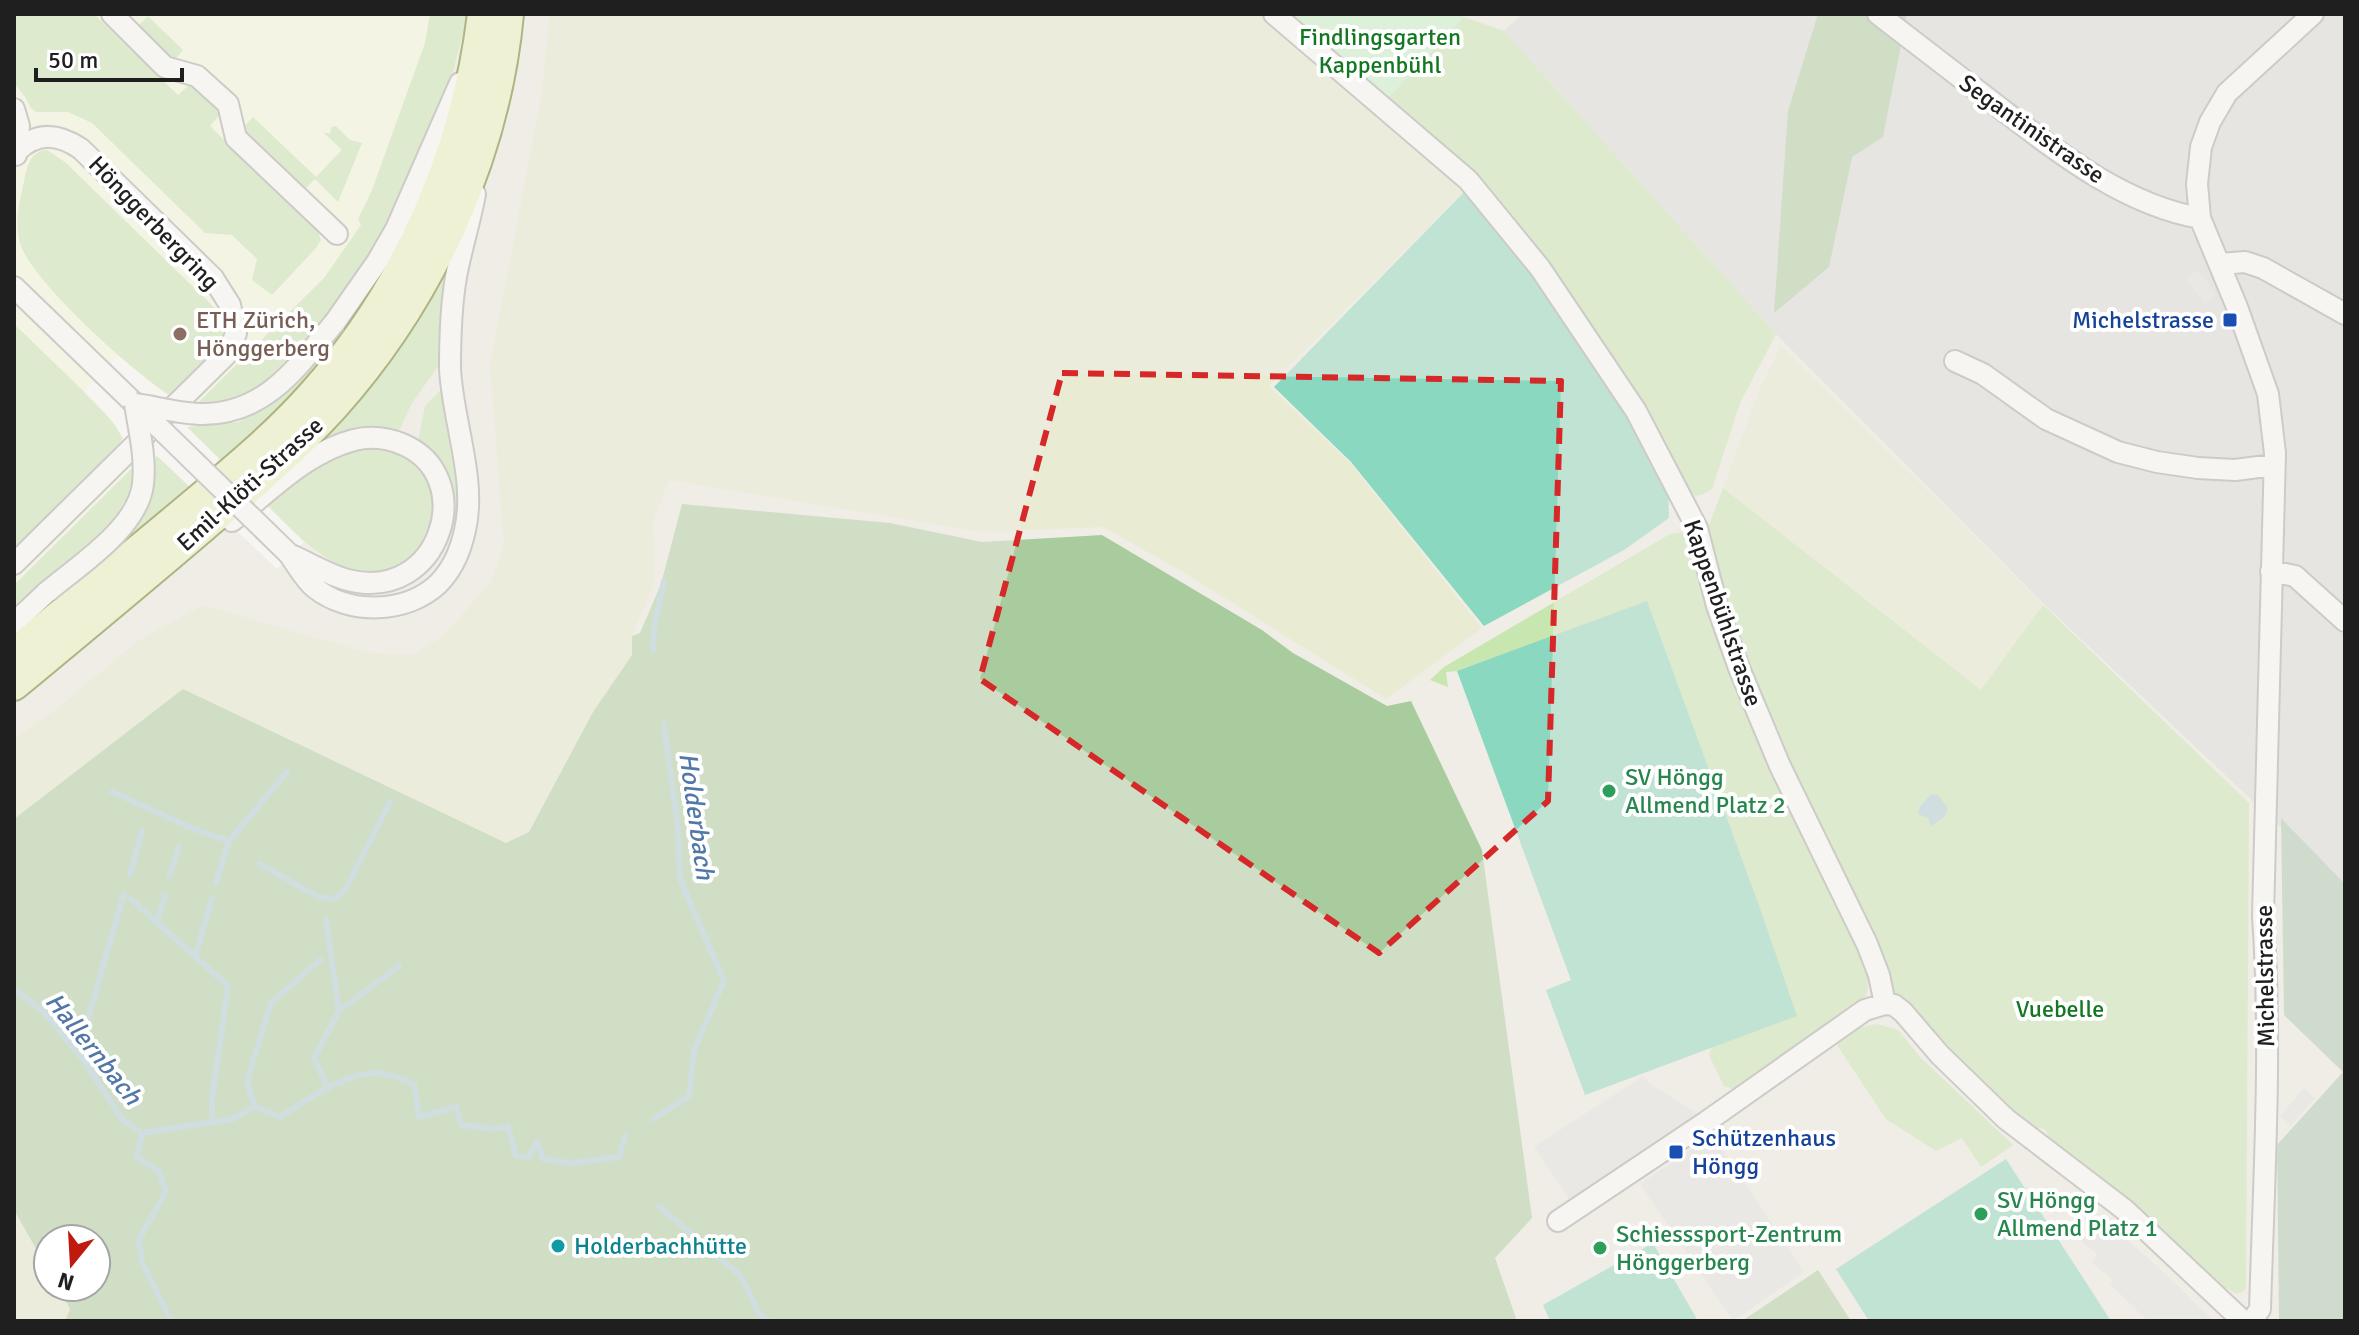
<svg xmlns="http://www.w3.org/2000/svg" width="2359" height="1335" font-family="Signika,sans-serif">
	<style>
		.residential { fill: #dddcdc }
		.education { fill: #fbfde2 }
		.farmland { fill: #e9ecd3 }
		.grass { fill: #c7e6b0 }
		.forest { fill: #a9cc9e }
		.cemetery { fill: #a9c7af }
		.park { fill: #c7f6cd }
		.pitch { fill: #8ad8bf }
		.parking { fill: #e3e3e3 }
		.water { fill: #aaccda }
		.pier { fill: #fff }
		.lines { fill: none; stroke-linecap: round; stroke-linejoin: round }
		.stream { stroke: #aaccda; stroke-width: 6 }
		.street-casing { stroke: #a3a3a3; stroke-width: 24 }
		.secondary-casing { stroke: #5f700d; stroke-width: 32 }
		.street { stroke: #fff; stroke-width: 20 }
		.secondary { stroke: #eff5be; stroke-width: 28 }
		.street-bridge-casing { stroke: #a3a3a3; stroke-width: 24; stroke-linecap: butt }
		.street-bridge { stroke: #fff; stroke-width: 20 }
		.marked { fill: none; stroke: #d62828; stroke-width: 6; stroke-dasharray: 16 10; stroke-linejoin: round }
		.transit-dot { fill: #1a4fb4; stroke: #fff; stroke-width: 3 }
		.education-dot { fill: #8d6e63; stroke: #fff; stroke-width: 3 }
		.leisure-dot { fill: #2e9e5b; stroke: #fff; stroke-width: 3 }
		.culture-dot { fill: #0f9aa8; stroke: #fff; stroke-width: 3 }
		.labels { text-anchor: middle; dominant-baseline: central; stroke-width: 8; stroke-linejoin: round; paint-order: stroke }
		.park-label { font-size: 24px; fill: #147722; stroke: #fff }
		.street-label { font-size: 24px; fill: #1f1f1f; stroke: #fff }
		.education-label { font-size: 24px; fill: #785e54; stroke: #fff; text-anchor: start }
		.transit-label { font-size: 24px; fill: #164399; stroke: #fff; text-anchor: end }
		.leisure-label { font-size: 24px; fill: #27864d; stroke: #fff; text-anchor: start }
		.culture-label { font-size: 24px; fill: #0d838f; stroke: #fff; text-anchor: start }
		.water-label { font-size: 26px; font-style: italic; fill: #5278a8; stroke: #fff }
	</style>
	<rect width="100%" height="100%" fill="#efede6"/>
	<path class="residential" d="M1522 14H2345V888L2047 607 1776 334 1504 31Z"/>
	<path class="education" d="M14 14H468L412 225 14 640Z"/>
	<path class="farmland" d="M550 14H1265L1468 188 1269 386 1350 463 1482 628 1386 699 1183 572 1103 527 981 532 669 480 653 522 655 581 632 636V655L593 712 529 832 506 843 183 690 14 819V738L57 709 136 642 203 605 364 652 411 655 442 637 491 582 504 546 490 365 541 98Z
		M1781 346 2043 605 1981 691 1723 488 1761 386Z
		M14 1210 48 1270V1287H58L70 1309 65 1321H14Z"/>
	<path class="grass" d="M14 14H94L178 95 190 84 221 113 210 126 318 232 321 240 316 248 272 295 252 280 257 259 232 235 205 233 92 123 68 112H36L31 108 25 97 14 83Z
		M430 14H468L448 91 406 222 378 290 329 356 264 428 14 640V585L324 278 361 225 358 219 372 190 425 43Z
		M148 16 183 50 172 63 136 28Z
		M1464 17 1504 31 1776 334 1740 403 1712 489C1702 496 1696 497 1684 494L1561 289 1384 102Z
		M253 117 316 177 342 150 324 133H330L331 127 336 126 350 140 362 143 338 202 315 179 303 191 241 130Z
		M47 150 65 162 219 312C236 348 194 373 171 396 135 374 31 281 20 243 14 222 20 201 24 181 27 167 30 151 47 150Z
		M454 248 445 286 439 365 412 403 399 431C370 421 345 430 317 440L383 366 422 315Z
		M14 324 98 405 124 436 116 449 14 551Z
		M442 389 459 495 456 524H453C455 484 445 469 418 442L425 406Z
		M368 447C376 448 385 448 393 450 474 478 428 602 341 565 311 553 288 525 265 503 297 477 327 455 368 447Z
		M1723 488 1981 690 2043 605 2249 803 2246 1287 2243 1292 2236 1294 2227 1288 2223 1292 2050 1143 2046 1130 2041 1128 2034 1130C1982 1088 1935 1040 1892 989L1759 711 1705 536Z
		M1684 532 1692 541 1863 950 1870 976 1866 996 1733 1089 1724 1086 1709 1055 1713 1045 1647 602 1457 671 1446 672 1448 687 1430 680 1444 667 1670 534Z
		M1877 1024 1898 1030 1921 1058 2013 1145 1981 1167 1962 1138 1936 1151 1886 1119 1837 1045 1858 1028Z"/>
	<path class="forest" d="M1818 14H1907L1883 137 1852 157 1829 267 1774 313 1788 111Z
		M682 504 890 523 982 542 1102 535 1262 630 1293 653 1387 706 1411 701 1482 850 1532 1218 1495 1258 1517 1321H65L70 1309 58 1287H96V1239H48V1270L14 1210V819L183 689 506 843 529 832 593 712 632 655V636L640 633 661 584Z
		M1818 1270 1851 1321H1742Z"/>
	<path class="cemetery" d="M2281 818 2345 884V1321H2279L2277 1145 2343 1072 2284 1015Z"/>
	<path class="park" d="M1282 14H1460L1464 17 1384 102Z"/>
	<path class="pitch" d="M1468 188 1548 290 1624 403 1668 483 1669 518 1624 550 1484 626 1351 462 1274 387Z
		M1647 601 1761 911 1797 1016 1585 1095 1546 990 1571 980 1457 671Z
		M2006 1159 2111 1321H1869L1836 1269Z
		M1653 1243 1698 1321H1550L1543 1305Z"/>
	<path class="parking" d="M2198 270 2215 294 2205 305 2187 280Z
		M1643 1076 1650 1084 1701 1116 1571 1202 1534 1147Z
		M2304 1088 2315 1098 2291 1126 2280 1116Z
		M1713 1135 1804 1272 1733 1321 1640 1184Z
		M2101 1218 2146 1256 2214 1321H2148L2110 1284 2113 1280 2091 1262 2097 1254 2081 1241Z"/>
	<path class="water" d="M1931 794 1938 795 1948 808 1944 817 1931 826 1928 818 1918 814 1919 808Z"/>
	<path class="pier" d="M118 356 162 392 186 402 203 405H218L298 380 267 407 238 422 187 427 304 542 277 569 157 456 154 459 155 480 150 501 138 519 41 587 109 526 128 497 134 473 129 449 112 420 84 392Z"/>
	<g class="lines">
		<path class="stream" d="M653 650 654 627 664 581
			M112 792 194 829 229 841
			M260 864 318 897 334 899 345 890 390 802
			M130 875 142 831
			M169 876 179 847
			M216 883 229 841 287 772
			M130 898 228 986 212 1099V1122
			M326 920 339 1011 314 1058 328 1088
			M157 922 165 896
			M195 957 212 899
			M14 989 42 1010 82 1058 123 1120 142 1133
			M339 1011 399 966
			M75 1050 84 1032 124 894
			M255 1107 247 1082 271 1003 320 960
			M653 1119 689 1096 694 1050 724 981 680 879 678 829 664 724
			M659 1206 741 1276 759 1314 768 1321
			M171 1321 142 1262 139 1240 166 1191 159 1171 137 1157 142 1133 233 1119 255 1107 280 1117C306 1100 335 1080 365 1074 382 1070 399 1078 414 1084L419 1117 456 1107 461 1125 494 1129 508 1126 516 1156 529 1157 537 1142 543 1159 571 1163 619 1157 625 1136"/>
		<g class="street-casing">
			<path id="street" d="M112 14 165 67 197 76 228 104 236 138 337 234
				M1274 14 1468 180 1540 268 1636 411 1697 528 1717 606 1739 668 1780 766 1867 944 1879 975 1885 1004
				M1878 14C1920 46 1962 79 2004 111 2063 156 2126 205 2200 218
				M14 109 19 126 16 155
				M2220 264 2245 262 2263 268 2345 314
				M14 287 135 404
				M335 322 377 262 396 229 460 83
				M1955 361 1983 374 2046 419 2118 452 2157 462 2198 468 2235 470 2274 465
				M232 521C270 491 307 452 354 440 370 436 387 438 402 444 480 476 440 604 348 580 329 575 309 563 291 555
				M289 554C297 565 305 580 315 588 349 615 406 614 438 584 452 570 461 549 465 530 477 480 452 419 450 368 450 338 451 306 456 277 461 249 470 222 475 194
				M14 564 222 359 229 352 236 333 230 305 213 278 81 149C59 134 38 131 17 151
				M2271 571 2295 576 2345 621
				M14 623 47 592
				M1885 1004 1894 1005 1903 1012 1940 1055 2006 1119 2125 1210 2243 1321
				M1558 1221 1706 1122 1865 1010 1885 1004
				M2252 1321 2260 1309C2264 1178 2272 1046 2263 916L2275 453 2268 394 2237 307 2200 218 2197 184 2201 147 2210 122 2227 93 2313 14"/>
		</g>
		<g class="secondary-casing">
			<path id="secondary" d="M14 653C68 607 123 562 177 517 223 478 271 440 311 395 406 289 465 155 482 14
				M14 686C78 633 142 580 205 526 250 488 294 451 334 407 430 300 496 157 509 14"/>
		</g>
		<use href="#street" class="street"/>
		<use href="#secondary" class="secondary"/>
		<g class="street-bridge-casing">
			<path id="street-bridge" d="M135 404C157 407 181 414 203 414 266 414 298 366 335 322
				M135 404 289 554
				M47 592C79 565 138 528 143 484 146 457 139 430 135 404"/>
		</g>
		<use href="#street-bridge" class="street-bridge"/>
	</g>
	<path d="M0 0H2359V1335H0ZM1062 373 1561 381 1548 801 1379 953 980 679Z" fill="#efede6" fill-opacity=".55" fill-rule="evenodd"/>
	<path class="marked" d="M1062 373 1561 381 1548 801 1379 953 980 679Z"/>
	<g class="transit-dot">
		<rect x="2222" y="312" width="16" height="16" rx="4"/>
		<rect x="1668" y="1144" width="16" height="16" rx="4"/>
	</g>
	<circle class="education-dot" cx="180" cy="334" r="8"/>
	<g class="leisure-dot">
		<circle cx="1609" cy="791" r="8"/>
		<circle cx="1981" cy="1214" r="8"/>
		<circle cx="1600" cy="1248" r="8"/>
	</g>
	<circle class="culture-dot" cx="558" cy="1246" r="8"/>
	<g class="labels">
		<g class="park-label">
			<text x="1380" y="37">Findlingsgarten<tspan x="1380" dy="28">Kappenbühl</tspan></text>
			<text x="2060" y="1009">Vuebelle</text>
		</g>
		<g class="street-label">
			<text transform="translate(2032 129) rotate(35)">Segantinistrasse</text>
			<text transform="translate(154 223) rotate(46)">Hönggerbergring</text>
			<text transform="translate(250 484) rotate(-42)">Emil-Klöti-Strasse</text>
			<text transform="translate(1723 613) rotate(71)">Kappenbühlstrasse</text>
			<text transform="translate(2265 976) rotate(-91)">Michelstrasse</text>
		</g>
		<g class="education-label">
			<text x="196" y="320">ETH Zürich,<tspan x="196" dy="28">Hönggerberg</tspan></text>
		</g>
		<g class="transit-label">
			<text x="2214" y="320">Michelstrasse</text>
			<text x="1692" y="1138" text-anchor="start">Schützenhaus<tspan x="1692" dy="28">Höngg</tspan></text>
		</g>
		<g class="leisure-label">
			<text x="1625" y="777">SV Höngg<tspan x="1625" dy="28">Allmend Platz 2</tspan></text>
			<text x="1997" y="1200">SV Höngg<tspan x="1997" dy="28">Allmend Platz 1</tspan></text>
			<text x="1616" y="1234">Schiesssport-Zentrum<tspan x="1616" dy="28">Hönggerberg</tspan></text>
		</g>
		<g class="culture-label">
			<text x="574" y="1246">Holderbachhütte</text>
		</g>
		<g class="water-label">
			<text transform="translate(696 816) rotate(82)">Holderbach</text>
			<text transform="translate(93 1049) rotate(51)">Hallernbach</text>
		</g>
	</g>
	<rect width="2359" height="1335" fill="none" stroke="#1f1f1f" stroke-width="32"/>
	<g transform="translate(72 1263) rotate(198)"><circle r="38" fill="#ffffff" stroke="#a5a5a5" stroke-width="2"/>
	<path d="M0-6L14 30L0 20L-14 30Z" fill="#c0190e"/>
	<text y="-12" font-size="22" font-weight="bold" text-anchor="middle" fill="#1f1f1f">N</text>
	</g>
	<path d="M36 68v12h146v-12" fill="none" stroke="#1f1f1f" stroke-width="4"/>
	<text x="48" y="68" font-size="24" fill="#1f1f1f" stroke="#ffffff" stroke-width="6" paint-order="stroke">50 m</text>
</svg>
